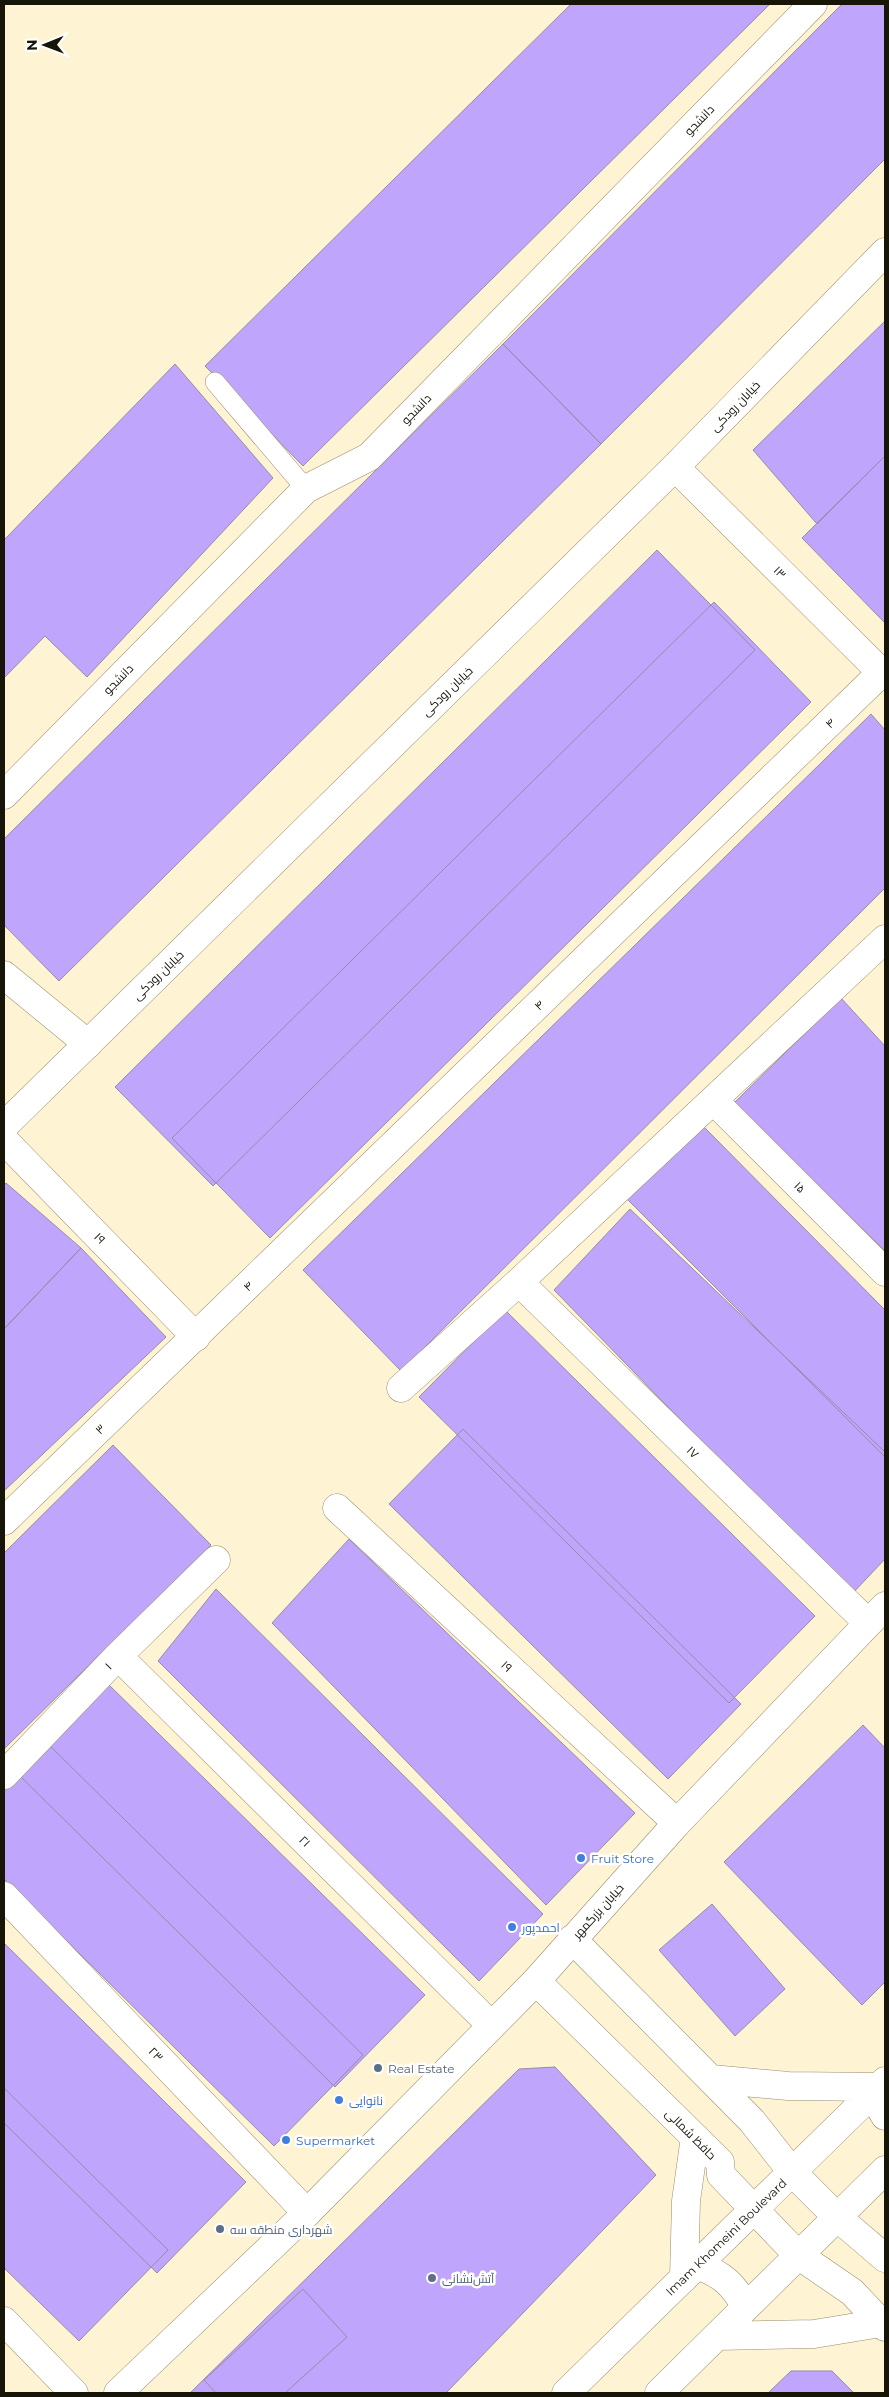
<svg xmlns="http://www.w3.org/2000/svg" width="889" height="2397" font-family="Montserrat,Cairo,sans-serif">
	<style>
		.building { fill: #c0a5fc; stroke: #958caa }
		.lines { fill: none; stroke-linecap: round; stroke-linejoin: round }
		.service-casing { stroke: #978d6f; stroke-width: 20 }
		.minor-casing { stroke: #978d6f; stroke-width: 29 }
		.secondary-casing { stroke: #978d6f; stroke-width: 29 }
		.service { stroke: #fff; stroke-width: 19 }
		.minor { stroke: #fff; stroke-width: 28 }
		.secondary { stroke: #fff; stroke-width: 28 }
		.shop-dot { fill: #3f7fe0; stroke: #fff; stroke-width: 2 }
		.service-dot { fill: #5c6f8a; stroke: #fff; stroke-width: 2 }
		.labels { text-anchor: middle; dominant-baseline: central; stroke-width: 5; stroke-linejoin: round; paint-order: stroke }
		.street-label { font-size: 12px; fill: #171408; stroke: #fff }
		.shop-label { font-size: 12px; fill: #366cbe; stroke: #fff; text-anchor: start }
		.service-label { font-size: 12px; fill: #4e5e75; stroke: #fff; text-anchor: start }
	</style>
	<rect width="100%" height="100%" fill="#fef3d2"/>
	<path class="building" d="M571 4H770L303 466 205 366Z
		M842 4H885V159L601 444 503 344Z
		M885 321V456L817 524 753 450Z
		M503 344 601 444 59 981 4 925V839Z
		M175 364 273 478 87 677 45 636 4 678V540Z
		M885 456V623L802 538Z
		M657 550 755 650 213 1186 115 1087Z
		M714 602 811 702 270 1238 172 1138Z
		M871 714 885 730V888L401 1371 303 1270Z
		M841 998 885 1046V1251L734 1103Z
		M704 1127 885 1310V1457L627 1199Z
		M6 1183 81 1248 4 1329V1186Z
		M630 1209 885 1452V1559L851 1595 554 1290Z
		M81 1248 166 1337 4 1491V1329Z
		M505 1310 815 1616 729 1703 419 1397Z
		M463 1429 741 1704 668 1779 389 1504Z
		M113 1445 211 1545 4 1749V1553Z
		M349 1539 635 1813 546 1905 272 1623Z
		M216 1589 543 1914 479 1981 158 1661Z
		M106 1682 425 1995 335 2087 17 1773Z
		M863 1725 885 1748V1982L862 2005 724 1862Z
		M45 1741 363 2055 274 2146 4 1879V1783Z
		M712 1904 785 1989 735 2036 659 1950Z
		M4 1943 246 2182 157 2273 4 2123Z
		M555 2067 656 2175 446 2393H190L519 2069Z
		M4 2088 168 2250 79 2341 4 2268Z
		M303 2289 347 2337 285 2393H216L204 2380Z
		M791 2371H832L854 2393H768Z"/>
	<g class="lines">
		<g class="service-casing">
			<path id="service" d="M215 382 306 489"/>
		</g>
		<g class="minor-casing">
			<path id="minor" d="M675 467 885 676
				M4 795 306 489 369 457 813 4
				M4 975 88 1044
				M714 1101 885 1272
				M4 1140 196 1337
				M519 1282 868 1623
				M401 1388 519 1282 885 939
				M337 1508 677 1823
				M4 1521 882 672
				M118 1656 491 2025
				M4 1775 118 1656 216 1560
				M4 1896 307 2213"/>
		</g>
		<g class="secondary-casing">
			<path id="secondary" d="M4 1126 675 467 885 252
				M572 1939 752 2121 792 2172 837 2217 885 2258
				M536 1981 720 2162 721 2175 798 2255 852 2292 885 2327
				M711 2079 788 2086 879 2087
				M872 2094 885 2116
				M697 2265C723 2275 732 2283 746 2307
				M684 2278 686 2201 695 2137
				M4 2321 74 2393
				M718 2336 814 2334 881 2323
				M118 2393 307 2213 536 1981 677 1823 885 1606
				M566 2393 885 2081
				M659 2393 885 2170"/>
		</g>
		<use href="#service" class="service"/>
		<use href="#minor" class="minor"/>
		<use href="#secondary" class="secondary"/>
	</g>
	<g class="shop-dot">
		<circle cx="581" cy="1858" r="5"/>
		<circle cx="512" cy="1927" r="5"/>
		<circle cx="339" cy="2100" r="5"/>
		<circle cx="286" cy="2140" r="5"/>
	</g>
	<g class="service-dot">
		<circle cx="378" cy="2068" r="5"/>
		<circle cx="220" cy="2229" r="5"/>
		<circle cx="432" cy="2278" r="5"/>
	</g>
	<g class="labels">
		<g class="street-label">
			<text transform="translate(699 120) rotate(-46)">دانشجو</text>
			<text transform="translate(735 406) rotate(-46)">خیابان رودکی</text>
			<text transform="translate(416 409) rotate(-46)">دانشجو</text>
			<text transform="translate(780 572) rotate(45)">۱۳</text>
			<text transform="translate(118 679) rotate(-45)">دانشجو</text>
			<text transform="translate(447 691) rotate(-44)">خیابان رودکی</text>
			<text transform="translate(830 723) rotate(-44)">۴</text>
			<text transform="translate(158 975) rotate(-44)">خیابان رودکی</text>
			<text transform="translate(539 1005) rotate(-44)">۴</text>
			<text transform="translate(800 1187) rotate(45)">۱۵</text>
			<text transform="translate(100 1238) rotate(46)">۱۹</text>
			<text transform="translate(248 1286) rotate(-44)">۴</text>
			<text transform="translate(100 1429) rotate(-44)">۳</text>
			<text transform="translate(693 1452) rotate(44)">۱۷</text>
			<text transform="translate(108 1666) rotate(-46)">۱</text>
			<text transform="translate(507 1666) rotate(43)">۱۹</text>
			<text transform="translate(305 1841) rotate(45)">۲۱</text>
			<text transform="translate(598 1911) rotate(-48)">خیابان بزرگمهر</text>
			<text transform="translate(156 2054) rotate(46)">۲۳</text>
			<text transform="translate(691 2134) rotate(45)">حافظ شمالی</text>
			<text transform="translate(726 2237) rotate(-44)">Imam Khomeini Boulevard</text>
		</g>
		<g class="shop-label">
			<text x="591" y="1858">Fruit Store</text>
			<text x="522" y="1927">احمدپور</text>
			<text x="349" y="2100">نانوایی</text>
			<text x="296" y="2140">Supermarket</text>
		</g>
		<g class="service-label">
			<text x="388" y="2068">Real Estate</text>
			<text x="230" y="2229">شهرداری منطقه سه</text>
			<text x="442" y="2278">آتش‌نشانی</text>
		</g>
	</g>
	<rect width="889" height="2397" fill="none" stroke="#171408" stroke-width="10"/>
	<g transform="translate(45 45) rotate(269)" stroke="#ffffff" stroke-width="4" paint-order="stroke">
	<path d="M0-4L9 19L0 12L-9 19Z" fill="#171408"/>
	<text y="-8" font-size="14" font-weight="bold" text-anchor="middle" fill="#171408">N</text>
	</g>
</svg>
